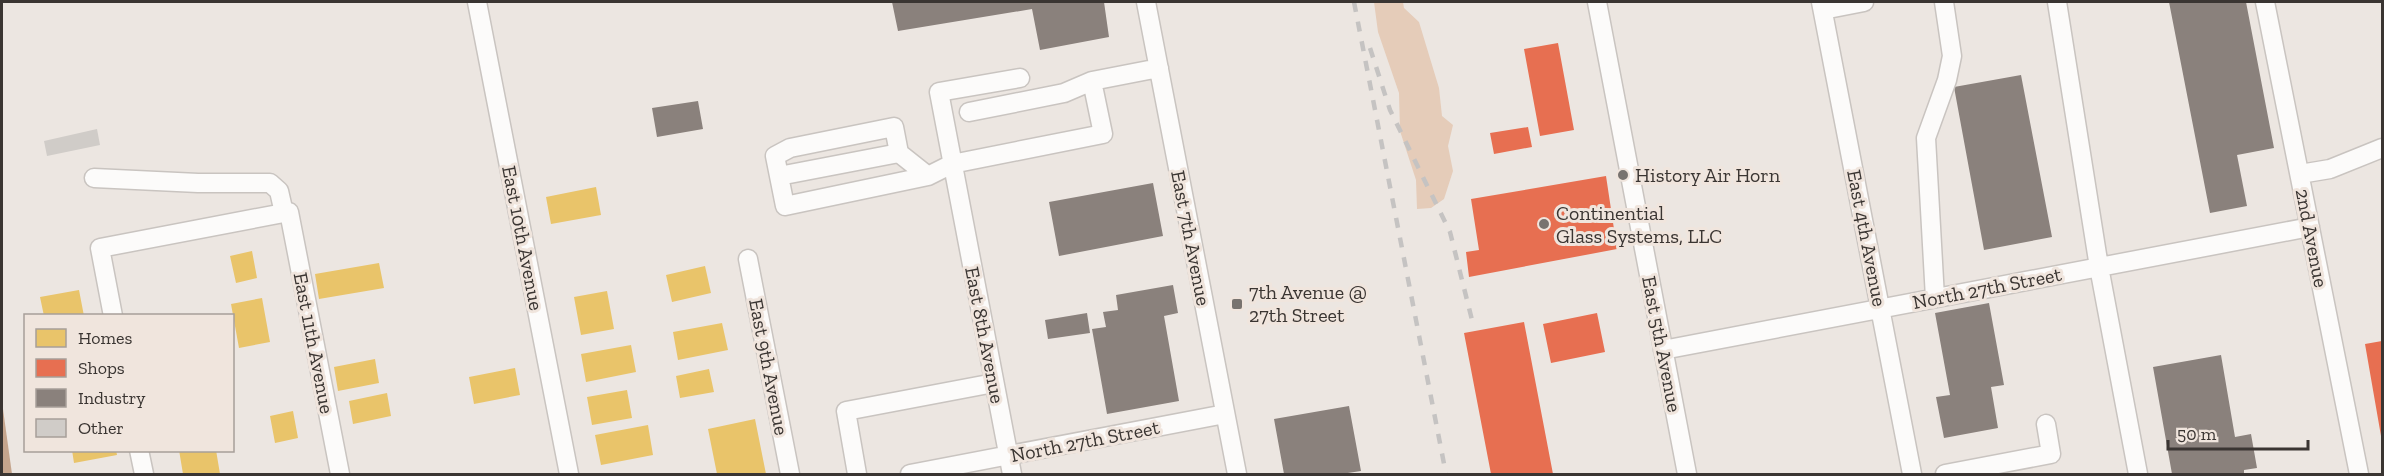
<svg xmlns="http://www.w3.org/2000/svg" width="2384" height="476" font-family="'Zilla Slab',serif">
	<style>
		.green { fill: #e5ccb9 }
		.water { fill: #c5a58d }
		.homes { fill: #e9c46a }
		.shops { fill: #e76f51 }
		.industry { fill: #8a817c }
		.building { fill: #d0ccc8 }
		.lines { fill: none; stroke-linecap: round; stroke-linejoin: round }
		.minor-casing { stroke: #c9c4c0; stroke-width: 21 }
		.minor { stroke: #fcfbfa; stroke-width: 18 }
		.rail { stroke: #c5c3c2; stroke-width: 4.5; stroke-dasharray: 10 10; stroke-linecap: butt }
		.poi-dot { fill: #78736f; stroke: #f0e5dd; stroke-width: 2 }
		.labels { text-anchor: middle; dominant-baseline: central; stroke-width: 6; stroke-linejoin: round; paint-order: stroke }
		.poi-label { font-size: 20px; fill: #3a3532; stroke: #f0e5dd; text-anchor: start }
		.street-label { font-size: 20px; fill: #3a3532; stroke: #f0e5dd }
	</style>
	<rect width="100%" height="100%" fill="#ece6e1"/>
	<path class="green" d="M1374 2H1403L1404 8 1419 22 1439 88 1442 116 1453 125 1448 146 1453 171 1444 199 1431 208 1417 209 1416 180 1400 131 1399 93 1378 32Z"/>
	<path class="water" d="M2 402 12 474H2Z"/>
	<path class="homes" d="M596 187 601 215 551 224 546 197Z
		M252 251 257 278 236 283 230 256Z
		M379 263 384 288 319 299 315 274Z
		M705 266 711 293 672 302 666 275Z
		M79 290 84 316H44L40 297Z
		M607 291 614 329 581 335 574 297Z
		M262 298 270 342 239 348 231 304Z
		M722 323 728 350 678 360 673 332Z
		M631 345 636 372 586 382 581 354Z
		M375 359 379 383 338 391 334 367Z
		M515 368 520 395 474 404 469 377Z
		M709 369 714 392 680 398 676 376Z
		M627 390 632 418 592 425 587 397Z
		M387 393 391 416 353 424 349 401Z
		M293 411 298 438 275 443 270 416Z
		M755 419 766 474H717L708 429Z
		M648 425 653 455 601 465 595 435Z
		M72 450H116L117 455 74 463Z
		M179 450H216L220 474H183Z"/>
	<path class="shops" d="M1558 43 1574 130 1540 136 1524 49Z
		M1528 127 1532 147 1494 154 1490 133Z
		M1606 176 1617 249 1469 277 1466 252 1479 250 1471 199Z
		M1597 313 1605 352 1551 363 1543 324Z
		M1524 322 1553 474H1491L1464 333Z
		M2382 341V436H2381L2365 344Z"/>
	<path class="industry" d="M892 2H1104L1109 37 1040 50 1032 9 898 31Z
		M2169 2H2246L2274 148 2237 155 2247 206 2210 213Z
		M2021 75 2052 237 1984 250 1954 87Z
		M698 101 703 129 657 137 652 108Z
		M1153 183 1163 236 1059 256 1049 202Z
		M1173 285 1178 313 1164 316 1179 401 1107 414 1092 329 1106 327 1103 312 1118 310 1116 295Z
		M1989 303 2004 385 1991 387 1998 428 1944 438 1936 397 1950 395 1935 313Z
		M1087 313 1090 333 1048 339 1045 320Z
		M2221 355 2235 437 2251 434 2257 468 2244 470V474H2172L2153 367Z
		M1349 406 1361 471 1341 474H1284L1274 419Z"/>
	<path class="building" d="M97 129 100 145 47 156 44 141Z"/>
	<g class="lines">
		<g class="minor-casing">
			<path id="minor" d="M477 2 569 474
				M1146 2 1237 474
				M1597 2 1687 474
				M1821 2 1912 474
				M2057 2 2099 267 2138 474
				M2265 2 2359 474
				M1823 10 1864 2
				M969 112 1064 93 1092 81 1159 68
				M2300 174 2330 169 2382 148
				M779 176 899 153
				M928 176 899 153 894 127 790 148 775 156 785 206 928 176 952 164 1103 134 1092 81
				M94 178 198 183H270L279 191 284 213
				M748 259 790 474
				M1935 298 1926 138 1947 80 1952 56 1944 2
				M113 316 100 248 289 212 340 474
				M1663 350 2310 227
				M139 450 144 474
				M857 474 846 411 994 383
				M910 474 1225 414
				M1012 474 939 92 1020 78
				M1945 474 2051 454 2046 424"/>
		</g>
		<use href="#minor" class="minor"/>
		<path class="rail" d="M1354 2 1446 474
			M1370 48 1390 110 1450 232 1474 328"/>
	</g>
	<g class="poi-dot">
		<circle cx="1623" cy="175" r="6"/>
		<circle cx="1544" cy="224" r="6"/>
		<rect x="1231" y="298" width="12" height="12" rx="3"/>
	</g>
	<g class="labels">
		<g class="poi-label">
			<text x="1635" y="175">History Air Horn</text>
			<text x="1556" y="213">Continential<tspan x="1556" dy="23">Glass Systems, LLC</tspan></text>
			<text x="1249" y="292">7th Avenue @<tspan x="1249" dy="23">27th Street</tspan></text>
		</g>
		<g class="street-label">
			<text transform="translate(523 238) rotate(79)">East 10th Avenue</text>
			<text transform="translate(1191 238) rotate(79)">East 7th Avenue</text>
			<text transform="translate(1867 238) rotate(79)">East 4th Avenue</text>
			<text transform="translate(2312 238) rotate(79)">2nd Avenue</text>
			<text transform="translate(1987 288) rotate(-11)">North 27th Street</text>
			<text transform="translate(985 335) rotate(79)">East 8th Avenue</text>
			<text transform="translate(314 343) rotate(79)">East 11th Avenue</text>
			<text transform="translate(1662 344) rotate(79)">East 5th Avenue</text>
			<text transform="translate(769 367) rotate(79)">East 9th Avenue</text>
			<text transform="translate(1085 441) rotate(-11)">North 27th Street</text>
		</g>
	</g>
	<rect width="2384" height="476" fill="none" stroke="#3a3532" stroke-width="6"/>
	<rect x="24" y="314" width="210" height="138" fill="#f0e5dd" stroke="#a79f99" stroke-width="1.5"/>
	<rect x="36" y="329" width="30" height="18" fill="#e9c46a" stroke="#a79f99" stroke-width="1.5"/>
	<text x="78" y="344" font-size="18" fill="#3a3532">Homes</text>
	<rect x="36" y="359" width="30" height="18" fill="#e76f51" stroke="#a79f99" stroke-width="1.5"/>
	<text x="78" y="374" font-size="18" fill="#3a3532">Shops</text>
	<rect x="36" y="389" width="30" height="18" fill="#8a817c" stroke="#a79f99" stroke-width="1.5"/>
	<text x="78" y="404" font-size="18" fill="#3a3532">Industry</text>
	<rect x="36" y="419" width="30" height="18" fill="#d0ccc8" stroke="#a79f99" stroke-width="1.5"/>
	<text x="78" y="434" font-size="18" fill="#3a3532">Other</text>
	<path d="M2168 440v9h140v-9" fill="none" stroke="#3a3532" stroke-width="3"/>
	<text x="2177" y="440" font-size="18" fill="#3a3532" stroke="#f0e5dd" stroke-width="4.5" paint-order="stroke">50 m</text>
</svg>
